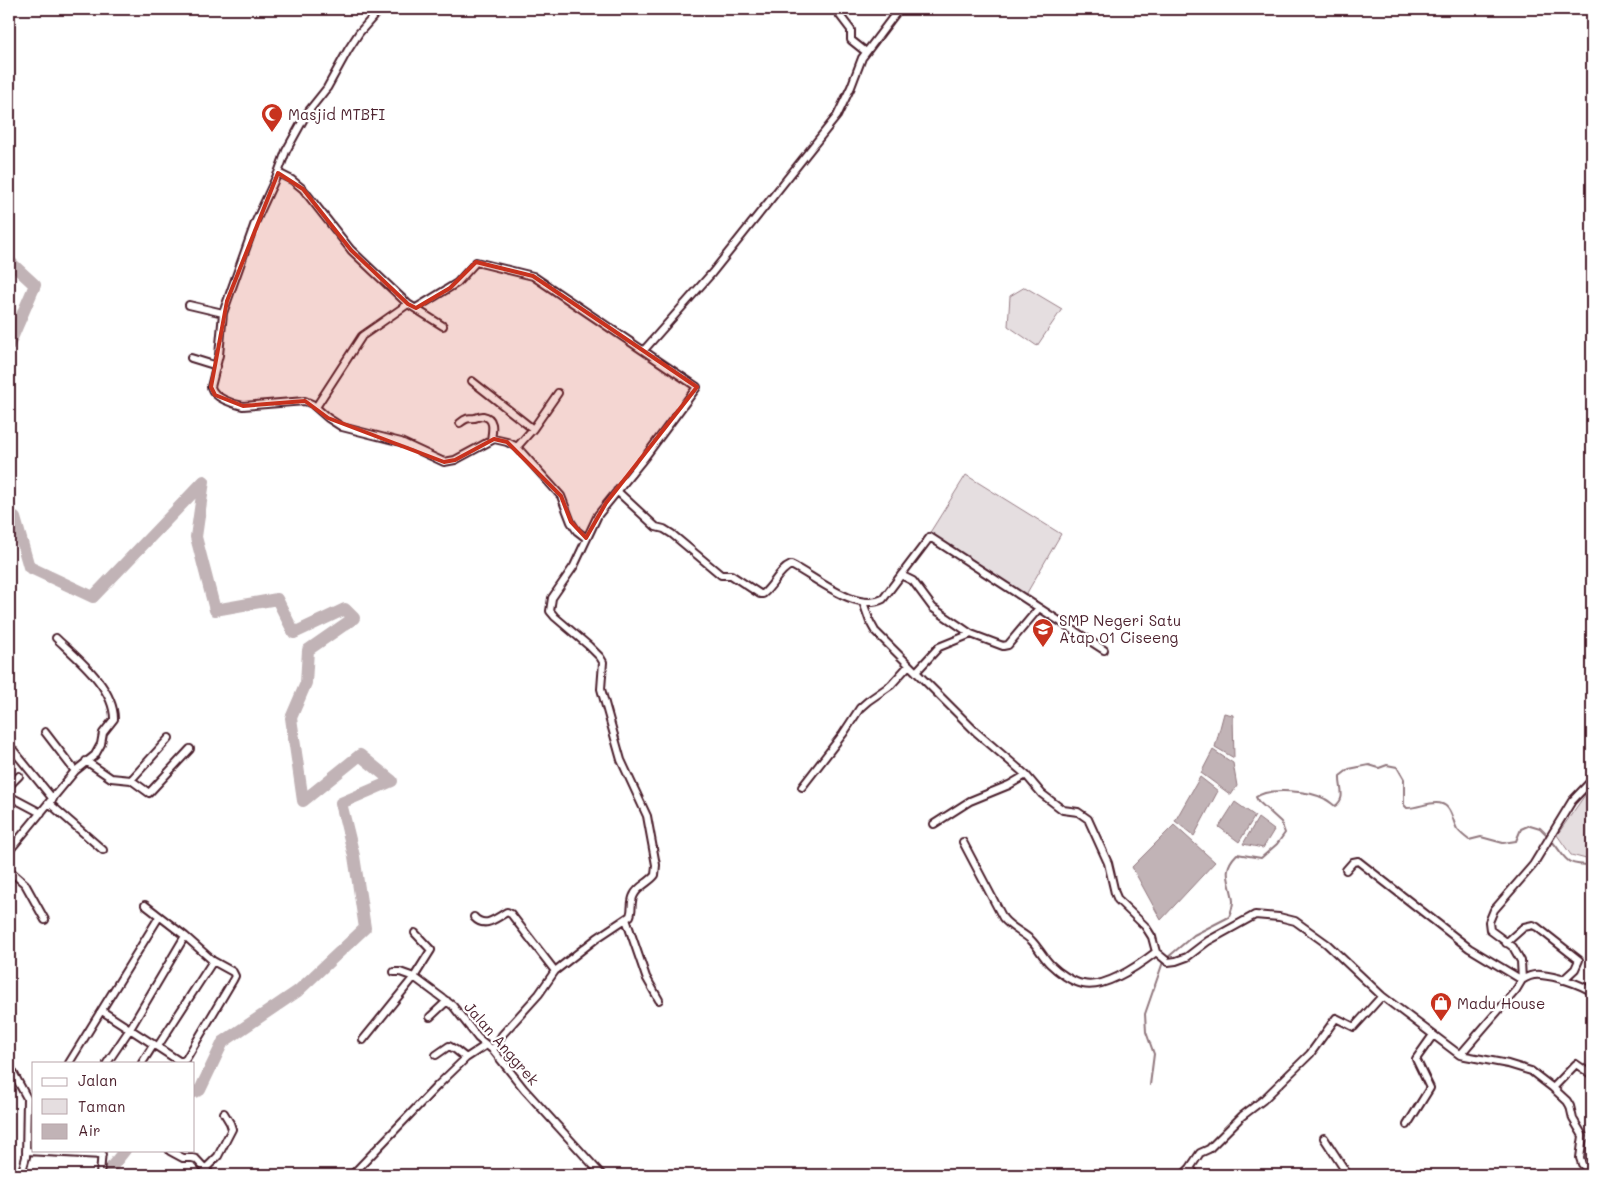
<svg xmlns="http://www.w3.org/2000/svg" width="1601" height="1184" font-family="Mali,sans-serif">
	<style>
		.green { fill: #e5dee0; stroke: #987e86 }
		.water { fill: #c1b3b6; stroke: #91787e }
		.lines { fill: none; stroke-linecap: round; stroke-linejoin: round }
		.stream { stroke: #91787e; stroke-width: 2 }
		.river { stroke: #c1b3b6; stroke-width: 12 }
		.minor-casing { stroke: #4a1f2b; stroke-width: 10 }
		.minor { stroke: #fff; stroke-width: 6 }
		.marked { fill: #c8321e; fill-opacity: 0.2; stroke: #c8321e; stroke-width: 4; stroke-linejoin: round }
		.labels { text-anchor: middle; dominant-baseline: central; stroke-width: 4.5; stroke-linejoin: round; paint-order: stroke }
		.poi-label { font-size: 15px; fill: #4a1f2b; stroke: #fff; text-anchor: start }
		.street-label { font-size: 15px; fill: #4a1f2b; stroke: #fff }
	</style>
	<rect width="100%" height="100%" fill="#fff"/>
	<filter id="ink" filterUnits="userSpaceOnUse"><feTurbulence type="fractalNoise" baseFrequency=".02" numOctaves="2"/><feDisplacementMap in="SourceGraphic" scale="10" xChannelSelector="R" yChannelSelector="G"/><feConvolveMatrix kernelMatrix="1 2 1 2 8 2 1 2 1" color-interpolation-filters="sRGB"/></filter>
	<g filter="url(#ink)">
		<path class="green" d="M1025 287 1062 309 1037 346 1008 326 1010 296Z
			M966 475 1061 534 1024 598 929 534Z
			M1590 788H1592V859L1590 860 1571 855 1557 835Z"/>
		<path class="water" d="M1224 713 1233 715 1234 758 1215 747Z
			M1213 750 1233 763 1237 786 1231 795 1201 773Z
			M1200 777 1218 791 1194 836 1175 821Z
			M1235 802 1255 816 1239 842 1219 827Z
			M1258 818 1274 830 1263 848 1243 844Z
			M1174 825 1215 862 1161 920 1132 867Z"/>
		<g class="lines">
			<path class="stream" d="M1551 840C1568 859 1562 865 1592 865
				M1167 958 1194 935 1229 917C1231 912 1233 906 1233 901 1231 881 1220 871 1237 854L1261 858 1277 844 1285 833 1281 822 1258 801 1256 797C1269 787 1311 791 1325 799 1329 801 1332 804 1335 806 1347 798 1339 788 1340 776L1349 769 1369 765 1379 768 1387 765 1397 767 1404 779V805L1407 808C1417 808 1427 803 1436 803 1452 803 1451 818 1457 829 1460 833 1465 837 1469 840L1481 837 1503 843 1516 841 1521 829 1530 825 1540 828 1548 836
				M1150 1085 1154 1054 1146 1032 1145 1014 1163 962"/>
			<path class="river" d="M9 261 35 285 9 345
				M9 514 15 518 29 567 93 597 204 481 196 537 215 610 277 599 294 633 345 609 354 618 308 650 306 683 291 718 303 801 360 755 392 781 341 803 354 856 365 928 298 991 223 1042 200 1090 194 1092
				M112 1175 110 1169 125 1150"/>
			<g class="minor-casing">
				<path id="minor" d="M835 9 851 30V40L866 52
					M278 173 292 180 303 189 351 250 408 304
					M189 305 223 313 255 223 278 173 286 151 307 113 327 88 348 50 359 33 380 9
					M416 308 457 283 476 262 533 276 697 387 645 457 598 515 574 566 552 598 550 611 555 617 589 646 600 657 603 662 601 689 621 760 647 816 656 865 655 875C649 883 638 886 634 895 630 902 633 909 630 916L597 938 555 971 539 994 502 1035 493 1050
					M223 313 219 355 211 387C214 398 233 404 243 406L305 401 312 404 328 418 342 427 401 442 444 462 455 460 494 439 507 442 517 447 561 496 571 522 577 531 586 538
					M644 350 712 273 837 116 851 87 862 58 899 9
					M191 358 217 366
					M472 381 533 429
					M316 407 362 336 408 304 443 326
					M460 423C466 418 468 418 475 418 478 417 480 416 483 416 496 418 492 432 491 440
					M517 447 533 429 558 393
					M617 491 656 527 664 529 672 534 721 575H731L760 594H763C774 585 779 570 791 565 814 576 856 613 883 599L930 537 1104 650
					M901 575 913 581 933 608 971 634
					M863 602 870 622 875 631 976 732 1026 775 1042 794 1063 810 1078 812 1088 819 1108 863 1115 893 1118 900 1145 926 1152 937 1156 952 1168 962 1176 961 1187 957 1208 941 1255 915 1279 917 1295 921 1327 944 1382 996 1460 1055 1508 1064 1531 1071 1553 1088 1567 1101 1570 1106 1573 1119 1583 1136 1580 1158 1582 1164 1592 1175
					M916 672 939 647 971 634 1003 646 1008 645 1039 608
					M45 732 75 771
					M9 745 53 799
					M86 761 111 778 131 780 149 793 190 749
					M131 780 169 738
					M9 786 19 776
					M802 787 843 734 860 708 868 701 891 685 909 665
					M9 796 41 813
					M49 803 103 850
					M934 824 970 801 1009 785 1026 775
					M963 842 1003 918C1011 928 1022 932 1031 940 1038 947 1043 957 1050 964 1058 972 1072 982 1083 984 1105 989 1139 965 1156 952
					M9 851 75 771 95 755 101 744 103 733 114 719C114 687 77 658 56 638
					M9 870 25 884 45 920
					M1346 870 1353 862 1358 861 1469 948 1522 980C1528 976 1534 974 1541 975 1555 976 1581 984 1592 992
					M474 917C485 929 496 918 507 912L511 914 555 971
					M626 919 646 977 659 1000
					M415 933 431 950 414 977 453 1006 478 1038 493 1050 524 1089 602 1175
					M1506 943 1524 927 1533 925 1537 927 1579 960 1575 969 1563 980
					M102 1011 179 1061H183L186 1059 233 980 235 976 233 972 213 961 185 936 145 905
					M430 1017 447 1001
					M363 1040 414 977 400 972H394
					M158 1046 213 961
					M436 1055 449 1046 456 1050 466 1058 486 1045
					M1460 1055 1516 990 1522 980 1521 961 1513 947 1490 930 1489 922 1494 910 1533 865 1572 801 1592 780
					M69 1063 159 917
					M107 1063 130 1029 185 936
					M142 1063 154 1044
					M9 1065 27 1098 26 1157 21 1175
					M1553 1088 1576 1064 1592 1075
					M1407 1125 1430 1088 1416 1059 1433 1035
					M1324 1138 1348 1175
					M26 1151 102 1155
					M170 1151 183 1158H192L196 1159 211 1175
					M206 1168 218 1156 232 1129 230 1123 224 1113
					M1190 1168 1200 1153 1209 1149 1242 1116 1263 1100 1310 1054 1336 1018 1354 1027 1382 996
					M100 1175 102 1150
					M352 1175 438 1085 466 1058
					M1183 1175 1190 1168 1196 1175"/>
			</g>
			<use href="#minor" class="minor"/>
		</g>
	</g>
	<path class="marked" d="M278 173 303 189 351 250 408 304 416 308 450 288 476 262 533 276 697 387 606 503 586 538 571 522 561 496 507 442 494 439 455 460 444 462 328 418 305 401 243 406 215 395 211 387 227 301Z"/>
	<defs>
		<g id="mosque-pin" transform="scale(1.125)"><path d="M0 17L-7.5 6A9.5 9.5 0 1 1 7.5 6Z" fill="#c8321e" stroke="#fff"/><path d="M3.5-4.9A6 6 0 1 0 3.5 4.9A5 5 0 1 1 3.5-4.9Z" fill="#fff"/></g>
		<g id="school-pin" transform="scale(1.125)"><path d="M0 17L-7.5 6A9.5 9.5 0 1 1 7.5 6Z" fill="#c8321e" stroke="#fff"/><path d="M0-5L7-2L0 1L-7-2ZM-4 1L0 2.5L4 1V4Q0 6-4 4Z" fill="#fff"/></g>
		<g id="shop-pin" transform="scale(1.125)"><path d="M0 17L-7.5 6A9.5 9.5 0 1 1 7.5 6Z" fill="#c8321e" stroke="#fff"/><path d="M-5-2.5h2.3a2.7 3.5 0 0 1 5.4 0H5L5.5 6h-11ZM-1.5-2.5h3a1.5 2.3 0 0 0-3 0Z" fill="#fff"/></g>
	</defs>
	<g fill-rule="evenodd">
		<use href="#mosque-pin" x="272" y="114"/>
		<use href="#school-pin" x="1043" y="629"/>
		<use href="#shop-pin" x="1441" y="1003"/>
	</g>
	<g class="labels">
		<g class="poi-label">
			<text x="288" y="114">Masjid MTBFI</text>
			<text x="1059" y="620">SMP Negeri Satu<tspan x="1059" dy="17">Atap 01 Ciseeng</tspan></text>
			<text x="1457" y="1003">Madu House</text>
		</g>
		<g class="street-label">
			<text transform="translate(502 1043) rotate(49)">Jalan Anggrek</text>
		</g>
	</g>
	<rect width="1601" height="1184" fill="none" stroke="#fff" stroke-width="30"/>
	<rect x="15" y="15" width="1571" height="1154" fill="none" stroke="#4a1f2b" stroke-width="2" filter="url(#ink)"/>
	<rect x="32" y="1062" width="162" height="90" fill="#ffffff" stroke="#b7a5aa"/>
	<rect x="42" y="1078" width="25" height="8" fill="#ffffff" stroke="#b7a5aa"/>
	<text x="78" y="1086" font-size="15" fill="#4a1f2b">Jalan</text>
	<rect x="42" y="1099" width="25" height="15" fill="#e5dee0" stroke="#b7a5aa"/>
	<text x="78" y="1112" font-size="15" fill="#4a1f2b">Taman</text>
	<rect x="42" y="1124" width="25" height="15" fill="#c1b3b6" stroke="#b7a5aa"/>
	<text x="78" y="1136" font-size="15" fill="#4a1f2b">Air</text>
</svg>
